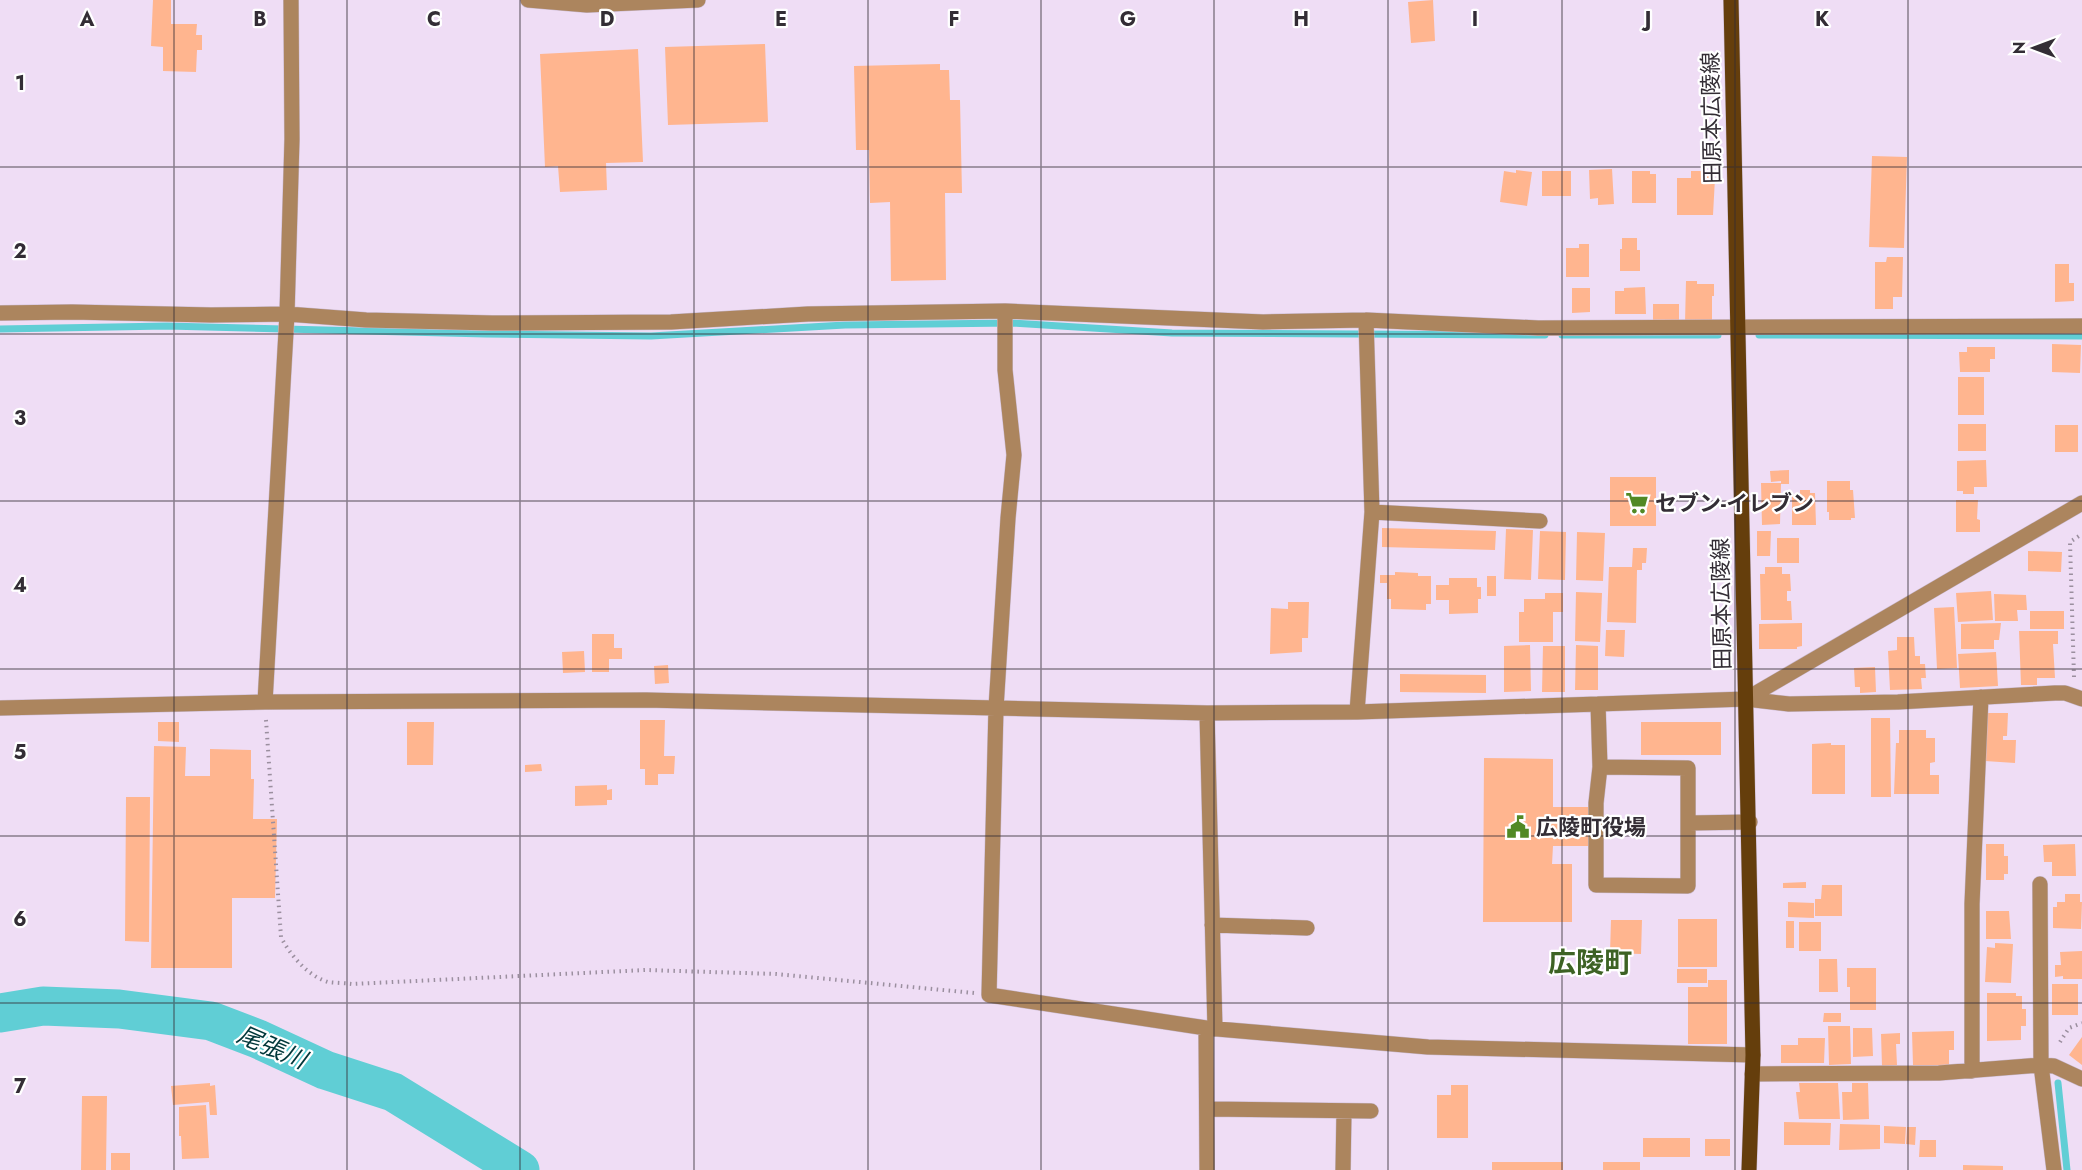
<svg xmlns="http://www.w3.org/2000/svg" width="2082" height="1170" font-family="Jost,'Noto Sans JP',sans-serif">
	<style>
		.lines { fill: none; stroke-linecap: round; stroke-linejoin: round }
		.stream { stroke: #60ced5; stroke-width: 7 }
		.river { stroke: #60ced5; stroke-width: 39 }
		.building { fill: #ffb58f }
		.minor-casing { stroke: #c9bacf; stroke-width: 16 }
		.major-casing { stroke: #c9bacf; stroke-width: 16 }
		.path { stroke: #9b8f9f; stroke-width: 4; stroke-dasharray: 1.5 4.5; stroke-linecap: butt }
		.minor { stroke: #ac855e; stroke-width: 15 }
		.major { stroke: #653e0c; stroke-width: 15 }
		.grid { fill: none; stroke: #332d35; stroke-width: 1.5; stroke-opacity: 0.55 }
		.labels { text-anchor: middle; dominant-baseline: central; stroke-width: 4.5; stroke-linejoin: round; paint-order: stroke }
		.street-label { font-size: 22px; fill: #332d35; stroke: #fff }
		.poi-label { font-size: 22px; font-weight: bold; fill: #332d35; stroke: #fff; text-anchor: start }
		.water-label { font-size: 24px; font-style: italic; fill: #00373a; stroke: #fff }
		.district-label { font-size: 28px; font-weight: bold; fill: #3d6224; stroke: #fff }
		.grid-label { font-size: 20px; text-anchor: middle; font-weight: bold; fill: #332d35; stroke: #fff; stroke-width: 4.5; stroke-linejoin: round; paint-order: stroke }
	</style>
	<rect width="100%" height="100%" fill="#efddf5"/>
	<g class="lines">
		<path class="stream" d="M0 329 167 326 486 334 651 336 845 325 1013 323 1172 333 1545 335
			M1562 335H1718
			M1759 335 2082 336
			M2058 1083 2067 1170"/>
		<path class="river" d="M0 1013 43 1006 119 1009 211 1021 258 1039 325 1070 393 1092 520 1170"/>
	</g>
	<path class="building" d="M153 0H171V24H197L196 35H202V50H197L196 72 163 71V47L151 46Z
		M1433 0 1435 41 1411 43 1408 2Z
		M765 44 768 122 668 125 665 47Z
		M638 49 643 162 606 163 607 190 560 192 558 166 545 167 540 54Z
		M940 64V70H949L950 100H960L962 193H945L946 280 891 281 890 202 870 203 869 150H856L854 66Z
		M1872 156 1907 157 1904 248 1869 247Z
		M1612 169 1614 204 1598 205V198L1590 199 1589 170Z
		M1516 170 1532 172 1527 206 1500 202 1504 171 1516 173Z
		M1542 171H1571V196H1542Z
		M1632 171H1650V174H1656V203H1632Z
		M1691 171H1709V178H1715L1713 215H1677V178H1691Z
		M1622 238H1637V250H1640V271H1620V249H1622Z
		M1579 244H1589V277H1566V248H1579Z
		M1887 257H1903L1902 297H1893V309H1875V262H1886Z
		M2055 264H2069V283H2074V301L2055 302Z
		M1686 281H1697V284H1714V296H1712V322L1685 323Z
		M1645 287 1646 314H1615V291H1624V288Z
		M1572 288H1590V312L1572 313Z
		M1653 304H1679V321H1653Z
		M2052 344 2081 345 2080 373 2052 372Z
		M1967 347H1995V359H1990V372H1960L1959 352H1967Z
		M1958 377H1984V415H1958Z
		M1958 424H1986V451H1958Z
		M2055 425H2078V452H2055Z
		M1986 460 1987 487H1974V494H1963V491H1957V461Z
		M1789 470V484H1781V481L1771 482 1770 471Z
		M1610 477H1656V526H1610Z
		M1827 481H1850V490H1853L1855 518H1851V520H1829V512H1827Z
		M1761 483H1781L1780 524 1762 525Z
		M1800 490H1810V493H1815L1816 525H1792V495H1800Z
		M1956 500H1978L1977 519 1980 520V532H1956Z
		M1382 528 1496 531 1495 550 1382 547Z
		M1506 529 1533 530 1531 580 1504 579Z
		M1540 531 1566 532 1565 580 1538 579Z
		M1757 531H1771L1770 556H1757Z
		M1577 532 1605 533 1603 581 1576 580Z
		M1777 538H1799V563H1777Z
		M1633 548H1647L1646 563H1642V570H1637L1636 623 1607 622 1609 567H1632Z
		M2028 551 2062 552 2061 572 2028 571Z
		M1765 567H1782V574H1790L1791 591H1787V601H1791L1792 620H1761L1760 574H1765Z
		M1395 572 1418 573V576H1431V604H1426V610L1391 609V599H1387V583H1380V575H1395Z
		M1487 576H1496V596H1487Z
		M1449 578H1477V587H1481V599H1478V613L1449 614V600H1436V585H1449Z
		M1991 591 1993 620 1958 622 1956 593Z
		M1576 592 1602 593 1600 642 1575 641Z
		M1545 593H1563V612H1553V642H1519V612H1524V599H1545Z
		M1994 594 2026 595 2027 610H2017L2018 621H1995Z
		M1288 602H1309L1308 638H1302V652L1270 654 1271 608 1288 609Z
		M1954 607 1957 668 1937 669 1934 608Z
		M2030 611H2064V629H2030Z
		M1802 623V646L1797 647V649H1759V624Z
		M2001 623 1999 640H1994V649H1961V624Z
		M1606 630H1625L1624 657 1605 656Z
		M2019 631H2058V644H2053L2055 678H2037V685H2021Z
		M592 634H614V648H622V659H609V672H592Z
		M1897 637H1914L1915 656H1920V664H1925L1926 678H1921L1922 689 1890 690 1888 651 1897 650Z
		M1530 645 1531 691 1504 692V646Z
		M1576 645 1598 646V690H1575Z
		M1543 646H1565V692H1542Z
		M584 651 585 672 563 673 562 652Z
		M1996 652 1998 686 1960 688 1958 654Z
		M668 665 669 683 655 684 654 666Z
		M1875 667 1876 692 1860 693V687H1855L1854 668Z
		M1400 674 1486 675V693L1400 692Z
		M1987 713H2008L2007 736H2003V740H2016L2015 763 1985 761Z
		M1871 718H1890L1891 797H1871Z
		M640 720H665L664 756H675L674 774H658V785H645V769H640Z
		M158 722H179V742L158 741Z
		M407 722H434L433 765H407Z
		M1641 722H1721V755H1641Z
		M1899 730H1926V738H1935V762L1930 763V775H1939V794H1894L1896 743H1899Z
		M1831 743V745H1845V794H1812V744Z
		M154 746 186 747 185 776H210V749L251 750V779H254L253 819H277L275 898H232V968H151Z
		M1484 758 1553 759V807H1603V846H1553L1552 864H1572V922H1483Z
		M541 764 542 771 525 772V765Z
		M607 785V790L612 789V800H607V805L575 806V786Z
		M126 797H150L149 942 125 941Z
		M1986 844H2004V856H2008V874H2004V880H1986Z
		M2075 844 2076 876H2052V862H2044L2043 845Z
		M1806 882V888H1783V883Z
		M1822 885H1842V916H1815V899H1821Z
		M2065 894H2080V902H2082L2081 929 2053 928V907H2057V902H2065Z
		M1788 902 1814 903V918L1788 917Z
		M1986 911H2009L2011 939H1986Z
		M1678 919H1717V967H1678Z
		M1611 920H1642L1641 954 1610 953Z
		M1786 921H1794V948H1786Z
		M1799 922H1821V951H1799Z
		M1995 943 2013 944 2011 983 1985 982 1987 947 1995 948Z
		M2082 951V979H2063V976L2055 977V965H2061L2060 952Z
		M1819 959H1837L1838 992H1819Z
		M1847 968H1876V1010H1850V987H1847Z
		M1677 969H1707V983H1677Z
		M1708 980H1727V1044H1688V987H1708Z
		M2052 984H2078V1015H2052Z
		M1987 993H2016V996H2022V1009H2026V1026H2021V1040L1987 1041Z
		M1824 1013H1841V1022H1823Z
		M1828 1026H1850L1851 1064 1829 1065Z
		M1853 1028H1872L1873 1056 1853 1057Z
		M1954 1031V1050H1949V1065H1913L1912 1032Z
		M1900 1033V1044H1896L1897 1065 1882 1066 1881 1034Z
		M2082 1037V1065L2069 1055Z
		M1798 1038H1825L1824 1063H1781V1045H1798Z
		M210 1083V1086L215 1085 217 1115H210L209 1102 173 1105 171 1086Z
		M1799 1083H1838L1840 1119H1799L1796 1092H1800Z
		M1852 1083H1868L1869 1119 1843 1120 1842 1092H1852Z
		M1451 1085H1468V1138H1437V1095H1451Z
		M82 1096H107L106 1170H81Z
		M206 1105 209 1158 182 1159 181 1136H179V1107Z
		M1784 1122 1831 1123 1830 1145H1784Z
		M1840 1124 1880 1125V1149L1839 1150Z
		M1884 1126 1906 1127 1905 1144 1884 1143Z
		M1907 1127H1916L1915 1145 1906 1144Z
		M1643 1138H1690V1157H1643Z
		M1705 1139H1730V1156H1705Z
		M1920 1140H1936V1157H1919Z
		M111 1153H130V1170H111Z
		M1492 1162H1563V1170H1492Z
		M1603 1162H1640V1170H1603Z
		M1963 1165 2003 1166V1170H1963Z"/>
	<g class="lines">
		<g class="minor-casing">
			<path id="minor" d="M528 0 587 5 698 0
				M1005 311V370L1014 455 1008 518 996 708 989 995 1206 1028 1428 1047 1753 1055
				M0 313 72 312 211 315 287 314 366 320 492 323 671 322 808 314 1005 311 1263 322 1366 320 1538 328 2082 326
				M1372 512 1540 521
				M1746 699 2082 503
				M265 702 287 314 292 139 291 0
				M1598 704 1600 767 1596 803V885L1688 886V768L1600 767
				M0 708 265 702 646 700 1207 713 1357 712 1746 699 1789 704 1898 702 2055 693H2065L2082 699
				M1357 712 1372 512 1366 320
				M1207 713 1215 1029
				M1689 823 1750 822
				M2040 884 2041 1065 2054 1170
				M1212 925 1307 928
				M1206 1028 1207 1170
				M1972 1071V904L1981 697
				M1752 1074 1939 1073 2041 1065 2054 1066 2082 1079
				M1207 1109 1371 1111
				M1343 1170 1344 1111"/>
		</g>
		<g class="major-casing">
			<path id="major" d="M1731 0 1753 1055 1749 1170"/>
		</g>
		<path class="path" d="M2074 677 2070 542 2082 534
			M266 720 281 937C290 955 308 976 328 982 336 983 345 983 352 984L646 970 776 974 974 993
			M2060 1042 2069 1028 2082 1023"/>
		<use href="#minor" class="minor"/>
		<use href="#major" class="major"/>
	</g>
	<path class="grid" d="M174 0V1170M347 0V1170M520 0V1170M694 0V1170M868 0V1170M1041 0V1170M1214 0V1170M1388 0V1170M1562 0V1170M1735 0V1170M1908 0V1170M0 167H2082M0 334H2082M0 501H2082M0 669H2082M0 836H2082M0 1003H2082"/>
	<defs>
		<g id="supermarket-bare" transform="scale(1.8)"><path d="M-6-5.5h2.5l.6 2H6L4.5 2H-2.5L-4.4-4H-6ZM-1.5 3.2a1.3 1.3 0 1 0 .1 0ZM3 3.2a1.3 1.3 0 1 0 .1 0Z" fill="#518925" stroke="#fff" stroke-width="2.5" paint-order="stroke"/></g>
		<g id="civic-bare" transform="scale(1.8)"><path d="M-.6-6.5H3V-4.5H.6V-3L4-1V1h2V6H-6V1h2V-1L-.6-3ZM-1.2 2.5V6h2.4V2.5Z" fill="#518925" stroke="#fff" stroke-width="2.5" paint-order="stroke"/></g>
	</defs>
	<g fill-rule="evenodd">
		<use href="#supermarket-bare" x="1637" y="503"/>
		<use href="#civic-bare" x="1518" y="827"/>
	</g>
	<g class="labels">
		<g class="street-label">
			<text transform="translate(1711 118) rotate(-91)">田原本広陵線</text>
			<text transform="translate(1721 604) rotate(-91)">田原本広陵線</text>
		</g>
		<g class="poi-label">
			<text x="1655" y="503">セブン-イレブン</text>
			<text x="1536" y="827">広陵町役場</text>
		</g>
		<g class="water-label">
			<text transform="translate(272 1047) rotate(23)">尾張川</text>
		</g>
		<g class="district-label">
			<text x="1590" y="962">広陵町</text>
		</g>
	</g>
	<g class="grid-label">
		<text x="87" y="26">A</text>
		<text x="260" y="26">B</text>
		<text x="434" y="26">C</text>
		<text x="607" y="26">D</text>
		<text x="781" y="26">E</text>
		<text x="954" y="26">F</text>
		<text x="1128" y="26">G</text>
		<text x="1301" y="26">H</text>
		<text x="1475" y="26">I</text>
		<text x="1648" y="26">J</text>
		<text x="1822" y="26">K</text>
		<text x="20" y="90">1</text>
		<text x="20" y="258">2</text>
		<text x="20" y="425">3</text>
		<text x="20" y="592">4</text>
		<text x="20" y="759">5</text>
		<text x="20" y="926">6</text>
		<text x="20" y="1093">7</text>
	</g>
	<g transform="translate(2034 48) rotate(270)" stroke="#ffffff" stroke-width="4.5" paint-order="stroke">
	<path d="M0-4.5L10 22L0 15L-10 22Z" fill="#332d35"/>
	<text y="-9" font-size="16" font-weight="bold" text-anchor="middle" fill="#332d35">N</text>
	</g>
</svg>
